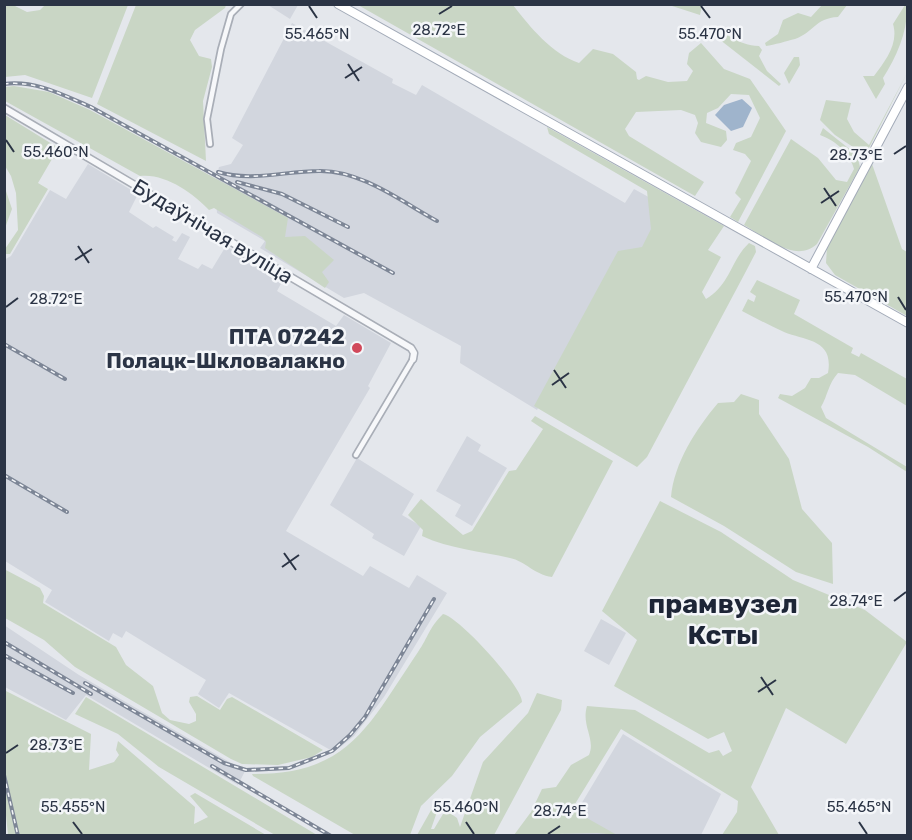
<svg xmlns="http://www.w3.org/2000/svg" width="912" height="840" font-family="Rubik,sans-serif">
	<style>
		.built { fill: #d2d6de }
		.green { fill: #c9d6c5 }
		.water { fill: #9fb4cc }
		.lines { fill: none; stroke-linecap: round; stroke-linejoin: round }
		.minor-casing { stroke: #a9aeb7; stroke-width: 8 }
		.tertiary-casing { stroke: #a9aeb7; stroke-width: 9 }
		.primary-casing { stroke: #a3abb8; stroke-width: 10 }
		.minor { stroke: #f7f8fa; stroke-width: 4.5 }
		.tertiary { stroke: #f7f8fa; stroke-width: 6 }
		.primary { stroke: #fff; stroke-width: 8 }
		.rail-casing { stroke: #7d8696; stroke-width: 4 }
		.rail { stroke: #f4f6f9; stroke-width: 1.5; stroke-dasharray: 4.5; stroke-linecap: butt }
		.ticks { fill: none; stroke: #2b3445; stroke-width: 2 }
		.poi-dot { fill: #d1495b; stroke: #f4f6f9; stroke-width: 2 }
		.labels { text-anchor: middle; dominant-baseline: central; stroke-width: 5; stroke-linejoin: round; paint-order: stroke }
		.street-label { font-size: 21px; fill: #2b3445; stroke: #f4f6f9 }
		.poi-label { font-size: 21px; font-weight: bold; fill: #2b3445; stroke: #f4f6f9; text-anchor: end }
		.district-label { font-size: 27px; font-weight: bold; fill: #1d2536; stroke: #f4f6f9 }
		.ticks-label { font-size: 15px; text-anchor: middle; fill: #2b3445; stroke: #f4f6f9; stroke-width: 5; stroke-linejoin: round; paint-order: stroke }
	</style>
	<rect width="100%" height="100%" fill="#e4e7ec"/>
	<path class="built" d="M268 5H298L290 19Z
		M292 23 393 79 392 83 416 95 422 85 625 203 634 189 687 218 660 270 620 255 537 410 460 363 461 346 364 293 344 298 260 248 265 241 217 213 215 184 219 167 231 164 243 145 232 138Z
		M88 164 138 194 129 212 153 228 156 226 174 237 172 240 176 242 182 233 190 237 178 259 198 269 202 264 212 269 226 246 283 280 277 291 336 326 344 315 391 343 368 386 370 388 286 531 363 576 370 566 409 588 417 575 447 593 384 697 354 736 334 752 229 693 219 708 198 694 206 680 126 631 122 638 113 633 109 641 45 602 52 590 5 561 4 260 11 256 50 190 66 199Z
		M467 436 481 445 478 451 507 468 472 526 455 516 461 505 436 491Z
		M357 458 414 494 402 515 421 526 404 556 372 538 374 534 330 505Z
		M601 619 626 633 609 665 584 651Z
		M4 625 79 675 245 771 238 785 86 695 66 720 5 687Z
		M623 734 721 794 701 835 562 836Z"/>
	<path class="green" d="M172 4 226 5 225 8 195 30 190 40 199 56 211 59 212 67 203 101 206 161 97 104 136 5Z
		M4 5H13L27 12 40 10 45 5H128L92 98 25 75 5 77Z
		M358 5H513C530 27 552 54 579 63L593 49 613 54 636 72 637 79 639 80 646 76 668 82 687 81 693 71 687 64 689 53 701 43 724 69 750 79 786 131 738 222 730 217 741 199 735 193 751 161 745 154 733 150 736 143 751 137 760 118 749 95 731 94 718 108 707 113 706 123 726 131 727 140 721 147 701 142 695 133 698 123 695 115 681 110 636 112 625 129 629 136 704 182 695 196Z
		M669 5H702L700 15Z
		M822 5H847L838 17C815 18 813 33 795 39 787 41 774 45 766 46L765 43 778 34 783 20 798 13 811 17Z
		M905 5H907C908 31 897 56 883 78L885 84 876 99 863 76H874C885 61 899 44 893 24Z
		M709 25C729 34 737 45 759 46L762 50 759 56 767 71 781 84 779 86 710 32Z
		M794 57H799L800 65 789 84 784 73Z
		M907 73 868 150 859 151 835 135 820 120 826 100 851 103 847 119 854 132 869 145Z
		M14 86 49 92 90 110 288 218 285 237 305 236 334 260 322 272 329 282 325 288 265 248 266 242 262 237 214 208 209 210C193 193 165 173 140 176L5 101V87Z
		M5 115 65 152 60 158 52 159 38 183 48 189 10 254H5V249L18 230 16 193 11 176 5 166Z
		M547 127 724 226 708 250 721 257 702 292 706 299C731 284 730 261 749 243L755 246 756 252 744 275 647 457 637 467 534 406 618 251 642 247 651 229 647 191 549 134Z
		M823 128 857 155 860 167 817 244C795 264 765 237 744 225L791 139 818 158 836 180 847 182 854 169C850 153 836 141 820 135Z
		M872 164 902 249 907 252V316L835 275 826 263 827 247Z
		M4 185 12 209 5 228H4Z
		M757 280 800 300 794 314 853 348 851 353 859 357 861 353 907 379V406L855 375 838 373C828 384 828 395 821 407L826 418 907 467V472L868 447 778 398 780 394 792 396 805 388 811 378H819L828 373C834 339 806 341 784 332 770 326 756 318 742 311L748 299 754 302 756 296 750 292Z
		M741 394 759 400V414L789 459 802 509 832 543 833 584 796 572 724 526 671 497C674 463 696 429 718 403L734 402Z
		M535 416 613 461 552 577C535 575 525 561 510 558 480 551 450 549 422 536L423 530 408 515 421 499 463 535 472 531 509 471 516 470 543 429 531 421Z
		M660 501 721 532 793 580 865 610 907 642 846 744 786 708 751 787 779 835H722L737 812 738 801 621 729 575 804 578 813 617 835 597 833 514 835 531 812 542 789 556 787 571 765 589 755C596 739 581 726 587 706L635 710 709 753 719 750 723 756 732 751 724 732 708 739 614 686 637 640 602 611Z
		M4 569 40 588 44 596 43 603 116 647 126 665 153 686 162 713 170 720 189 724 196 721V714L189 702 190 697 197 696 220 710 227 699 232 697 323 750 312 757 278 765 242 764 231 759 75 667 44 640 5 618Z
		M443 614C459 617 522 686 522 702L480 737 452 776 421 806 410 835H355L253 776 252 774C350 775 369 724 418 652 429 636 428 629 443 614Z
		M4 690 91 734 89 770 114 762 119 755 116 750 118 741 195 807 194 824 208 817 190 796 195 793 266 835H8L4 795Z
		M537 693 562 700 561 710 494 835H417L434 805 438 809 431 829H434L443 814 450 813 457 818 460 827 483 762 528 713Z
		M86 697 317 835H275L159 767 118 734 75 714Z"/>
	<path class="water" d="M742 99 752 108 743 127 731 131 715 115 724 105Z"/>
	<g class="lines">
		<g class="minor-casing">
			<path id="minor" d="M210 144 207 119 221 49 231 14 241 4
				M356 455 413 359"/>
		</g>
		<g class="tertiary-casing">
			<path id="tertiary" d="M4 108 411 348 414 353 413 359"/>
		</g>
		<g class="primary-casing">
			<path id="primary" d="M338 4 908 323
				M811 269 908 87"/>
		</g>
		<use href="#minor" class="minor"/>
		<use href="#tertiary" class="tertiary"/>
		<use href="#primary" class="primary"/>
		<g class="rail-casing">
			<path id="rail" d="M4 84C36 80 63 95 91 107L393 273
				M218 172C251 182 285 171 319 171 361 170 402 202 437 221
				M237 182 282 194 348 227
				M4 344 65 379
				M4 475 67 512
				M4 642 91 694
				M4 655 73 693
				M85 683 224 763 246 770 289 768 332 751 350 735 365 717 434 599
				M212 766 331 836
				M4 775 18 836"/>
		</g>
		<use href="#rail" class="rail"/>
	</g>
	<path class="ticks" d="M309 6 317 18M701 6 710 18M439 14 452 6M348 64 359 81M345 78 362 67M6 140 14 152M894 154 906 146M824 188 836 206M821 203 839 191M78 246 89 263M75 260 92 249M898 297 906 310M6 307 18 298M554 370 566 388M552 385 569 373M284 553 296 570M282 567 299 555M894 601 906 592M761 677 773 695M758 692 776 680M6 753 18 745M73 822 82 834M466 822 474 834M859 822 867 834M548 834 560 826"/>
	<circle class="poi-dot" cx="357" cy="348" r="6"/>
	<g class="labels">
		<g class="street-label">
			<text transform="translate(213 231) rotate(31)">Будаўнічая вуліца</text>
		</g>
		<g class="poi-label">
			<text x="345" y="336">ПТА 07242<tspan x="345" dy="24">Полацк-Шкловалакно</tspan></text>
		</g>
		<g class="district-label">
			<text x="723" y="604">прамвузел<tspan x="723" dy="31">Ксты</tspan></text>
		</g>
	</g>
	<g class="ticks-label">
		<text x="439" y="35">28.72°E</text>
		<text x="710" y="39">55.470°N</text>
		<text x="317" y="39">55.465°N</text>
		<text x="56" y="157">55.460°N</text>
		<text x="856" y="160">28.73°E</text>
		<text x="856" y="302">55.470°N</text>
		<text x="56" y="304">28.72°E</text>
		<text x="856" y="606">28.74°E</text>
		<text x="56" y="750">28.73°E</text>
		<text x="73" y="812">55.455°N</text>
		<text x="466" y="812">55.460°N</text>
		<text x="859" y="812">55.465°N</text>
		<text x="560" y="816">28.74°E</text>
	</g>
	<rect width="912" height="840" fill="none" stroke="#2b3445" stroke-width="12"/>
</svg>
